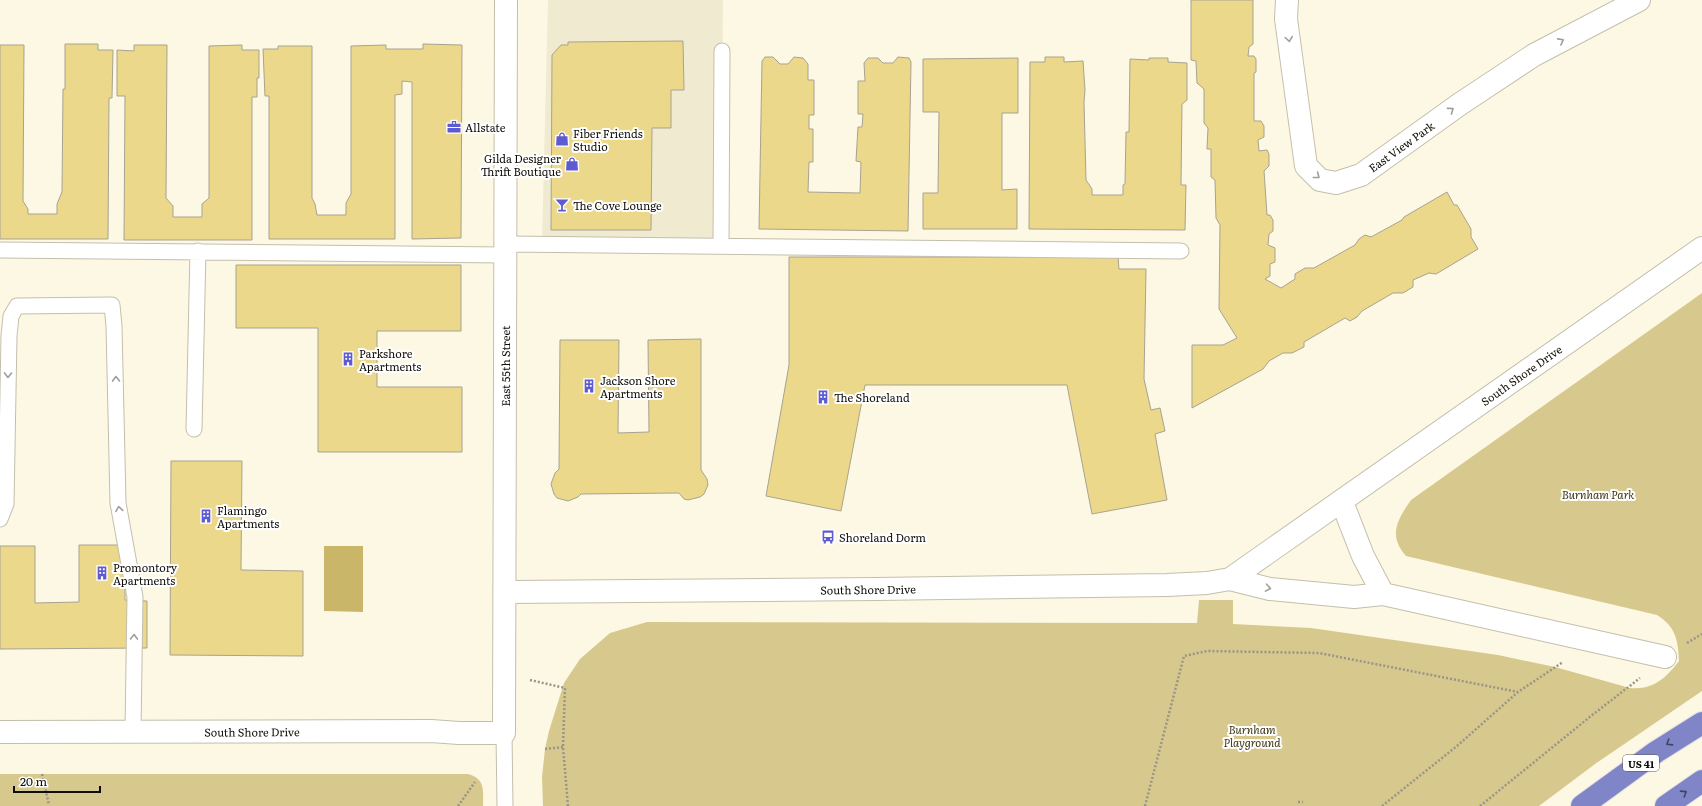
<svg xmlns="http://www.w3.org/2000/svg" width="1702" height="806" font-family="Literata,serif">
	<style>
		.built { fill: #f0ead0 }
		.green { fill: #d7c88e }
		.water { fill: #c9b669 }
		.building { fill: #ebd88a; stroke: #a8a391 }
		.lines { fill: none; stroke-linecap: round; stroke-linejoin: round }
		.service-casing { stroke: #c3bfac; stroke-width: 17 }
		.minor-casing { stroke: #c3bfac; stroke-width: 24 }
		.motorway-casing { stroke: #e2e2e1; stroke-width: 24 }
		.path { stroke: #999587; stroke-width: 2.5; stroke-dasharray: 2 2; stroke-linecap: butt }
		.service { stroke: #fff; stroke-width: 15 }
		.minor { stroke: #fff; stroke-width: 22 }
		.motorway { stroke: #8085c8; stroke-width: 22 }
		.oneway { stroke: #9f9e9c }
		.oneway2 { stroke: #42435e }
		.labels { text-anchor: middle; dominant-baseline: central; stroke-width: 4; stroke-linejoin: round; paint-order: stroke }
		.shield { fill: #fff; stroke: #575651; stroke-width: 1 }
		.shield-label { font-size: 10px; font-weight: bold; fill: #0f0d07 }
		.poi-label { font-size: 11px; fill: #0f0d07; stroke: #fff; text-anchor: start }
		.street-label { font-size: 11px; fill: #0f0d07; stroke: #fff }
		.park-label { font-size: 11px; font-style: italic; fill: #3d3512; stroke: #fff }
	</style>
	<rect width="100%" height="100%" fill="#fdf8e4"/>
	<path class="built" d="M548 0H723L721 245 542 243Z"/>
	<path class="green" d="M1702 293V691L1595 764 1539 806H543L542 777 545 749 549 731 564 683 580 659 610 633 647 622 1197 623 1199 600H1233V624L1311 628 1498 655 1555 667 1630 688C1653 690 1665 679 1679 661 1678 640 1676 627 1657 615L1406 556C1388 536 1397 520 1411 500Z
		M0 774H468C486 779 483 791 483 806H0Z"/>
	<path class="water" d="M324 546H363V612L324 611Z"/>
	<path class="building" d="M1191 0H1253V44L1249 47 1248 56H1254L1256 59V72L1254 73V121H1261L1264 126V137L1258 140 1259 151 1267 150 1269 154V166L1264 171 1267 215H1270L1273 220V231L1269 234 1268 245 1275 248V262L1270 264V276L1265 279 1281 288 1295 279V274L1305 268H1314L1355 245 1359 239 1365 235 1371 237 1402 220 1404 217 1447 192 1454 205H1457L1471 229V237L1478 249 1436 274 1429 273 1413 280V287L1403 293H1393L1362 311 1357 317 1350 321 1345 318 1304 342V347L1292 353H1283L1269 361 1263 369 1192 408V345H1223L1237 338 1219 309 1220 225 1216 218 1215 180 1211 177V149H1207L1208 128 1204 123V89L1197 83 1196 61 1191 60Z
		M683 41 684 90H671V128H652L651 230H551L552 55 561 45H568V42Z
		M65 44H98V50H113L112 98H109L108 239H0V45H24L23 201 28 209V214H57V204L62 192 63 89H65Z
		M423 44 462 45 461 238 412 239V82L402 81V94L395 95V239H269V96H265L263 49H278V46H312V198L315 204 317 215H346V203L351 194V46L386 45V49H423Z
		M134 45H167L166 198 173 206V217H202V204L209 198V46L242 45V50H259V78H257V97H252V240H124L125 96H117V50L134 51Z
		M765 57H773L780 64H788L794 57 803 58 808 64V80H814V115H809V129H813V162H809L808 192 860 193 861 162 856 161 858 127H862L863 114H858V81H865L864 63 868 58H878L883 63H893L898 57 909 58 911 62 908 231 759 229 762 61Z
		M1045 57H1064V62L1083 61 1085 90 1084 102 1086 180 1092 189V195H1123V185L1125 184 1126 132H1129L1130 59 1149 60V58H1168V62L1187 63V100L1182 104 1181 185H1186L1185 230 1029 229 1030 62H1045Z
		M1018 58V113H1002V190L1017 189V229H923V193H938L939 112H923V59Z
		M789 257H1118L1119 269H1146L1144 379 1151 410 1160 408 1165 431 1155 434 1167 500 1092 514 1067 385H865L841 511 766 496 789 365Z
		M236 265H461V331H377V387H462V452H318V328H236Z
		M701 339V470L707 479 708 485 704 494 700 497 688 500 684 499 679 493 581 494 578 497 568 501 557 498 554 494 551 484 555 473 559 469 560 340H619L618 433 649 432 648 340Z
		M171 461H242L241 570 303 571V656L170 655Z
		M79 545H125V600L147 601V648L0 649V546H35V603L79 602Z"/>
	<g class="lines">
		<g class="service-casing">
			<path id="service" d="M505 244 1181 251
				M721 245 722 51
				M0 250 505 255
				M194 429 198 251
				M0 519 6 504 9 336 11 316 17 306 112 305 114 326 118 503 135 597 133 731
				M504 733 505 806"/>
		</g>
		<g class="minor-casing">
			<g id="minor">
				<path id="s1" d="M1287 0 1286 19 1306 166 1320 180 1336 183 1361 175 1460 104 1534 55 1639 0"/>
				<path d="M1342 502 1363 556 1383 594 1665 657"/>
				<path d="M1230 579 1270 589 1354 597 1383 594"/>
				<path id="s2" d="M505 592 876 589 1167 585 1207 583 1230 579 1702 248"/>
				<path id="s3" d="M0 732 431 731 459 733H504L506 0"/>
			</g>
		</g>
		<g class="motorway-casing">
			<path id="motorway" d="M1582 806 1656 752 1702 723
				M1666 806 1702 781"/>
		</g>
		<path class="path" d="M1687 643 1702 634
			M530 680 565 688 563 747 568 806
			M545 749 563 747
			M42 774 49 805
			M1298 802H1303
			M458 806 475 782
			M1145 806 1184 656 1207 651 1319 653 1518 692
			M1382 806 1457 746 1518 692 1563 662
			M1480 806 1591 716 1640 678"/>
		<use href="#service" class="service"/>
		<use href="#minor" class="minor"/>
		<use href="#motorway" class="motorway"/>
	</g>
	<defs><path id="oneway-chevron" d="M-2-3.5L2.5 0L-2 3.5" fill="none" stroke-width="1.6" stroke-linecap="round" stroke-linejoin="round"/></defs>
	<g class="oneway">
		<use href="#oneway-chevron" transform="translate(1289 39) rotate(82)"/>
		<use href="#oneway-chevron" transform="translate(1561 41) rotate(-28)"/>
		<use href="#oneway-chevron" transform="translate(1451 110) rotate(-36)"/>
		<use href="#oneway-chevron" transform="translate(1317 176) rotate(38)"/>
		<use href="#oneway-chevron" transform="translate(8 375) rotate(91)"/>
		<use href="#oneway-chevron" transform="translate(116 379) rotate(-91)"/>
		<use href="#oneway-chevron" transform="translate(119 509) rotate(-99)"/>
		<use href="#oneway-chevron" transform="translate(1268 588) rotate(10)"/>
		<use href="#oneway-chevron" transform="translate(134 637) rotate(-89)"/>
	</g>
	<g class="oneway2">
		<use href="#oneway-chevron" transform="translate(1669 743) rotate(148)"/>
		<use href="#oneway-chevron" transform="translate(1684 793) rotate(-33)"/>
	</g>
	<defs>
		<g id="office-bare" transform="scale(1.08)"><path d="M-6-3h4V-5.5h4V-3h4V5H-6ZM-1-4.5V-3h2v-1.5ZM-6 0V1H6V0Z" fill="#5d5ad2" stroke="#fff" stroke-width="2.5" paint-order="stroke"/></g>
		<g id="shop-bare" transform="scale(1.08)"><path d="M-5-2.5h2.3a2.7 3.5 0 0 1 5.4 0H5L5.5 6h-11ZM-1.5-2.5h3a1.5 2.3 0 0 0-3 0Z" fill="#5d5ad2" stroke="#fff" stroke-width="2.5" paint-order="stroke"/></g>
		<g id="bar-bare" transform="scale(1.08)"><path d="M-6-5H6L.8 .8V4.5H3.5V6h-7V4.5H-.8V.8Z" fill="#5d5ad2" stroke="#fff" stroke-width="2.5" paint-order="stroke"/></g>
		<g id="building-bare" transform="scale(1.08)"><path d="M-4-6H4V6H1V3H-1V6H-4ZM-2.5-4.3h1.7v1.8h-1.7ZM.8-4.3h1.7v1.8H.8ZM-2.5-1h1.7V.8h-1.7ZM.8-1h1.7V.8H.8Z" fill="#5d5ad2" stroke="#fff" stroke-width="2.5" paint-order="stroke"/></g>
		<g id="bus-bare" transform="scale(1.08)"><path d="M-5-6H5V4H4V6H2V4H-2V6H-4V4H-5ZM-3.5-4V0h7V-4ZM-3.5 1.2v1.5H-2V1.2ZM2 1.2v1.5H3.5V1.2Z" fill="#5d5ad2" stroke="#fff" stroke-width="2.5" paint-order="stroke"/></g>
	</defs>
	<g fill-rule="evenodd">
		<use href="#office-bare" x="454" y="127"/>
		<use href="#shop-bare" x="562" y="139"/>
		<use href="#shop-bare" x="572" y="164"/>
		<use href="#bar-bare" x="562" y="205"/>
		<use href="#building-bare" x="348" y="359"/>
		<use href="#building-bare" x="589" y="386"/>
		<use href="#building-bare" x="823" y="397"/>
		<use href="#building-bare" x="206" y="516"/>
		<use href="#bus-bare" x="828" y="537"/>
		<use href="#building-bare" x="102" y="573"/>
	</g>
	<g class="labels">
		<rect class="shield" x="1623" y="755" width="36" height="16" rx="3"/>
		<g class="shield-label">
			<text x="1641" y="763">US 41</text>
		</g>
		<g class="poi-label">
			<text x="465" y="127">Allstate</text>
			<text x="573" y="133">Fiber Friends<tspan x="573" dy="13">Studio</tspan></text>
			<text x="561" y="158" text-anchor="end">Gilda Designer<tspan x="561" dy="13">Thrift Boutique</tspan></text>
			<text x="573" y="205">The Cove Lounge</text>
			<text x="359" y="353">Parkshore<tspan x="359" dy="13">Apartments</tspan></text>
			<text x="600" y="380">Jackson Shore<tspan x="600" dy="13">Apartments</tspan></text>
			<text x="834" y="397">The Shoreland</text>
			<text x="217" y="510">Flamingo<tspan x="217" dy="13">Apartments</tspan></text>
			<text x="839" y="537">Shoreland Dorm</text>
			<text x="113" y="567">Promontory<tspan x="113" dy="13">Apartments</tspan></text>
		</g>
		<g class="street-label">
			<text stroke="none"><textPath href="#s1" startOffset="279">East View Park</textPath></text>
			<text stroke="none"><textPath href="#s3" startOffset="871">East 55th Street</textPath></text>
			<text stroke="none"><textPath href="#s2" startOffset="1081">South Shore Drive</textPath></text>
			<text stroke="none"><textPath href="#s2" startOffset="363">South Shore Drive</textPath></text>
			<text stroke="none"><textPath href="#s3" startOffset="252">South Shore Drive</textPath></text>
		</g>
		<g class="park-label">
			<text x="1598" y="494">Burnham Park</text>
			<text x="1252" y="729">Burnham<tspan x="1252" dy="13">Playground</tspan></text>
		</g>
	</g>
	<path d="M14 786v6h86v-6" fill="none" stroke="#0f0d07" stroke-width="2"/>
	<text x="20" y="786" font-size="12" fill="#0f0d07" stroke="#ffffff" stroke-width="3" paint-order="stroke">20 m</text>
</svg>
